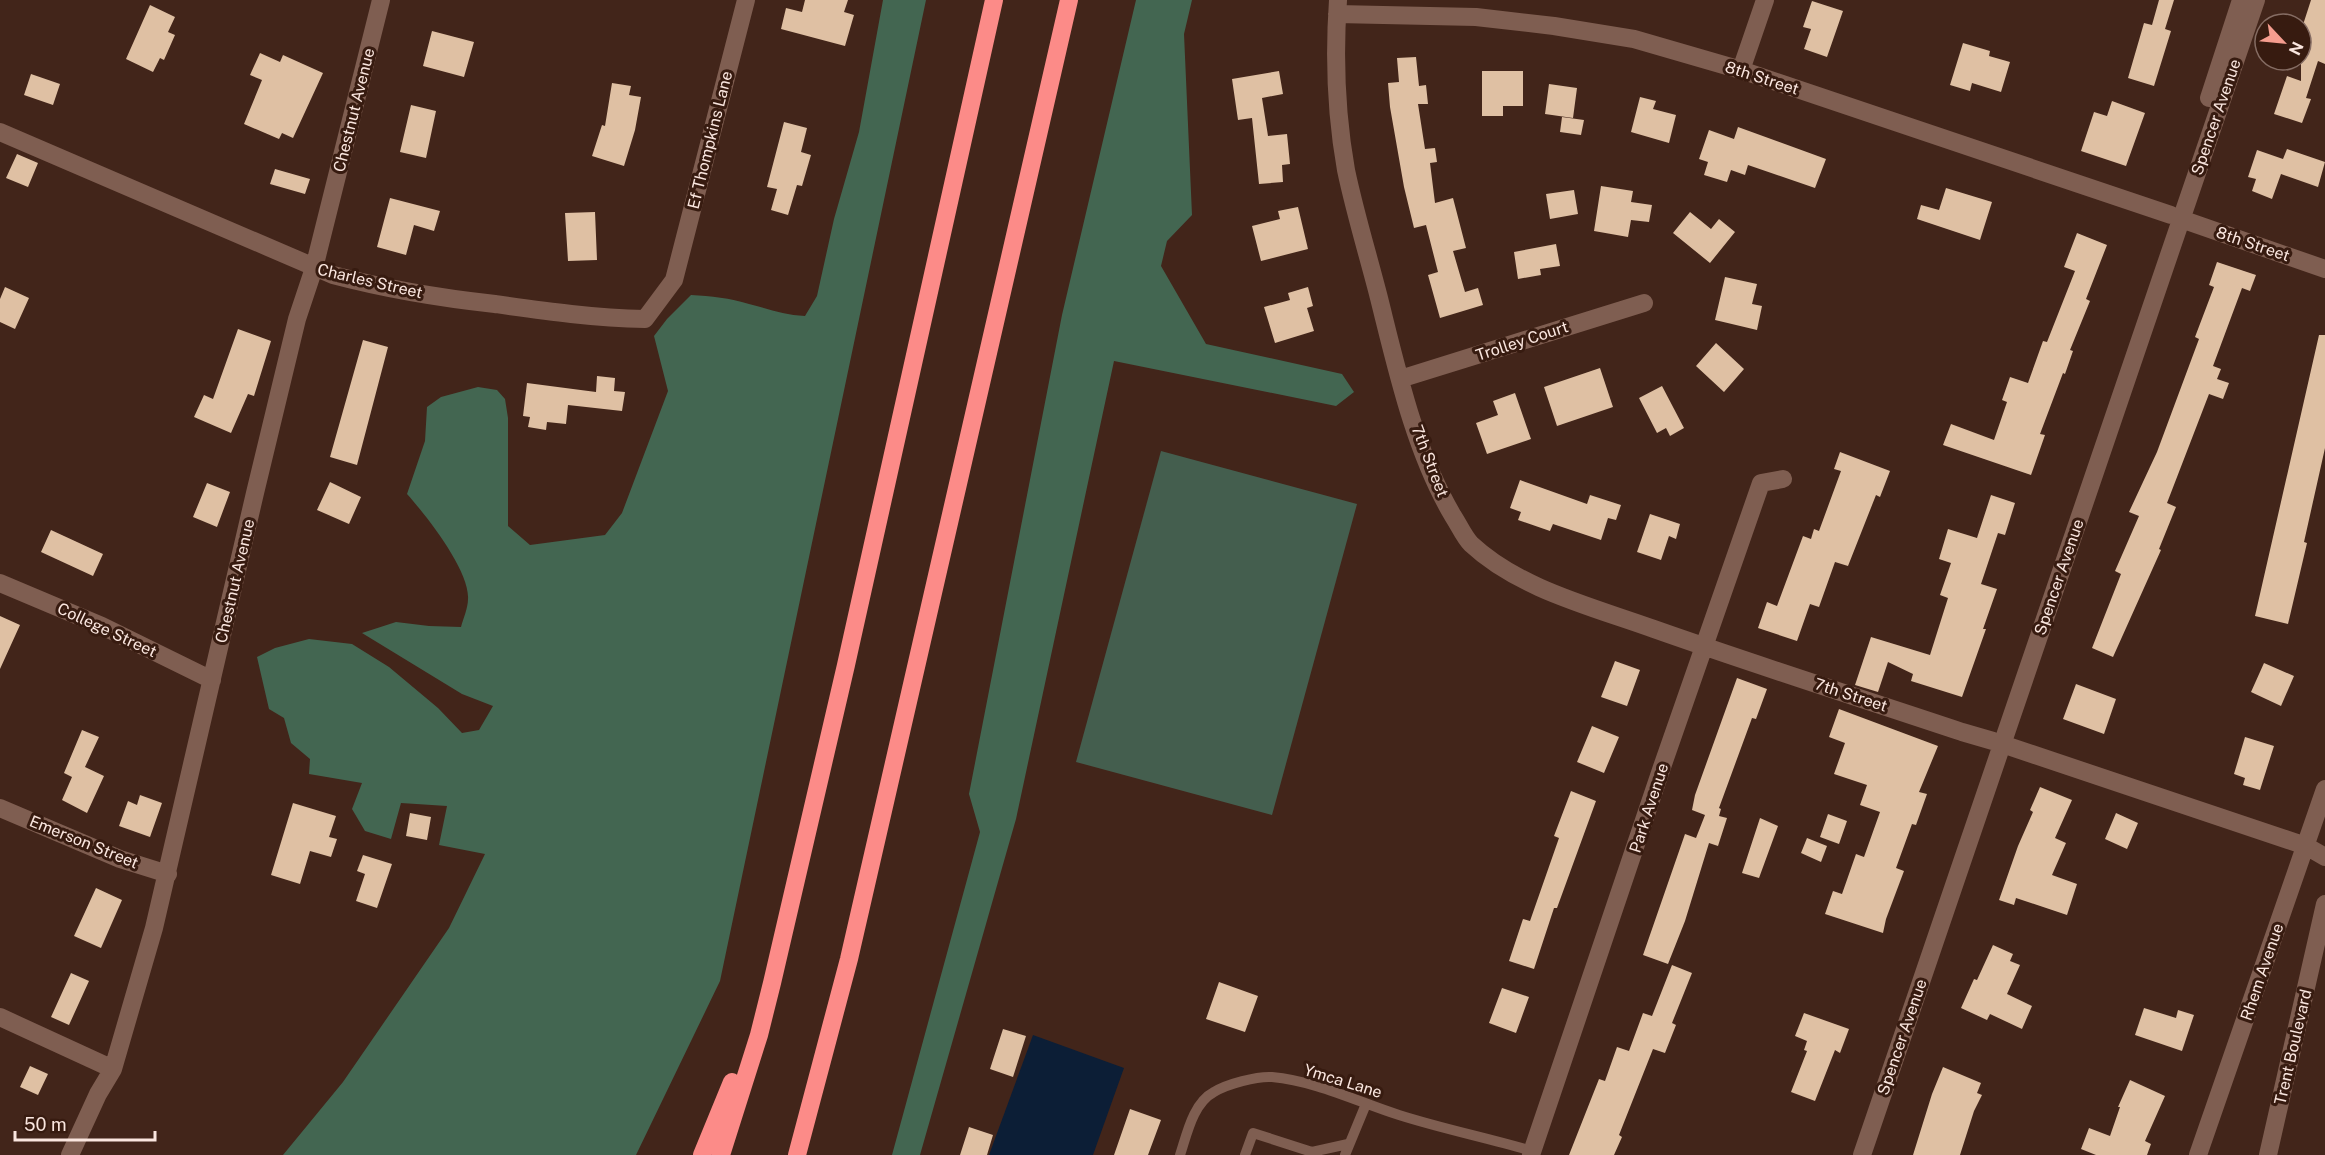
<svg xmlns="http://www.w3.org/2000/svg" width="2325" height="1155" font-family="'Public Sans',sans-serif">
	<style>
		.green { fill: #445e4e }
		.forest { fill: #436651 }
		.water { fill: #0c1e36 }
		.building { fill: #dfc0a3 }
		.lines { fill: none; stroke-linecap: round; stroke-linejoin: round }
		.lane { stroke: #7f5e51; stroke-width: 10 }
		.street { stroke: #7f5e51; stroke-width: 18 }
		.secondary { stroke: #7f5e51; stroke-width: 18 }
		.highway { stroke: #fc8b88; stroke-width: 18 }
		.labels { text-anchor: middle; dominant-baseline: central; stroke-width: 6; stroke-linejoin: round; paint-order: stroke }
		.street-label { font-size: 16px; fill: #fae6df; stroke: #371b10 }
	</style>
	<rect width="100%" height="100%" fill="#42251a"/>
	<path class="green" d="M1161 451 1357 504 1272 815 1076 762Z"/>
	<path class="forest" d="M883 0H926L720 981 636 1155H283L343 1082 449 928 485 854 439 845 447 806 401 803 391 839 365 831 352 809 362 783 309 774 310 759 291 743 284 718 269 709 257 657 275 648 309 639 352 644 389 667 438 708 462 733 479 730 493 706 462 694 362 633 396 622 429 626 461 627C463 619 468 608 468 599 470 571 426 515 407 494L425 441 427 407 441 397 478 387 497 390 505 399 508 418V526L530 545 605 535 622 513 668 391 654 336 667 319 691 295C711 296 730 298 749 304 769 309 784 315 805 316L817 296 834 219 859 132Z
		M1136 0H1192L1184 34 1192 215 1167 241 1161 266 1206 344 1342 374 1354 392 1336 406 1114 361 1016 819 920 1155H892L980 832 969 794 1062 315Z"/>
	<path class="water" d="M1033 1035 1124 1068 1093 1155H989Z"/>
	<path class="building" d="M805 0H848L844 12 854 15 845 46 781 29 786 8 802 12Z
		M2159 0H2174L2165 29 2171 31 2154 86 2128 78 2144 23 2152 25Z
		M2311 0H2325V64L2318 61 2306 98 2311 99 2302 123 2274 114 2287 76 2301 81V31Z
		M1812 1 1843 11 1827 57 1804 49 1811 29 1803 27Z
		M150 5 175 17 168 32 175 35 164 60 160 58 153 72 126 59Z
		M432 31 474 42 464 77 423 66Z
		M1963 43 1990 51 1989 56 2010 62 2001 92 1972 83 1970 91 1950 85Z
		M260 53 280 62 283 55 323 73 293 138 282 133 279 139 244 124 262 80 250 75Z
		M1416 57 1419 86 1426 85 1428 104H1418L1425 149 1435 148 1437 162 1430 163 1435 203 1453 198 1466 248 1453 251 1465 292 1478 288 1483 305 1440 318 1428 275 1438 272 1426 225 1414 228 1404 187 1390 107 1388 83 1399 82 1397 58Z
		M1279 71 1283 94 1262 98 1268 136 1287 134 1290 164 1282 165 1283 182 1259 184 1252 118 1238 120 1232 79Z
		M1482 71H1523V106H1503V116H1482Z
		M31 74 60 84 53 105 24 95Z
		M612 83 631 86 629 95 641 97 635 130 624 166 592 156 602 125 605 126Z
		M1549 84 1577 88 1573 118 1545 114Z
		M1640 97 1656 101 1653 109 1676 115 1669 143 1631 132Z
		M2112 101 2145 113 2126 166 2081 151 2094 112 2107 116Z
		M411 105 436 111 426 158 400 152Z
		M1562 117 1584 120 1581 135 1560 132Z
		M784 122 807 128 801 152 811 155 802 186 797 185 788 215 771 210 777 189 767 187Z
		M1738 127 1826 159 1815 188 1748 165 1745 175 1731 170 1727 182 1704 175 1708 162 1699 159 1709 130 1734 139Z
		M2287 149 2325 162 2318 187 2281 174 2272 199 2252 191 2256 179 2248 177 2257 150 2283 159Z
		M17 154 38 163 28 187 6 178Z
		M275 169 310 179 305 194 270 184Z
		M1601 186 1633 191 1631 202 1652 205 1649 222 1631 220 1628 237 1594 231Z
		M1946 188 1992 202 1980 240 1917 219 1921 205 1939 210Z
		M1574 190 1578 214 1550 219 1546 194Z
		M390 198 440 211 434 231 414 225 406 255 377 247Z
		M1298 207 1308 249 1261 261 1252 226 1280 219 1278 211Z
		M595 212 597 260 568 261 565 213Z
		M1690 212 1711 229 1719 219 1735 232 1710 263 1673 233Z
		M2077 233 2107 245 2086 299 2090 301 2070 350 2073 351 2065 374 2063 373 2040 434 2045 435 2031 475 1943 445 1951 424 1994 440 2007 402 2002 400 2010 377 2028 383 2043 341 2047 342 2075 271 2064 267Z
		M1556 244 1560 266 1540 269 1541 275 1518 279 1514 252Z
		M2217 262 2256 275 2250 291 2242 288 2213 366 2221 369 2217 379 2229 383 2223 399 2209 394 2167 503 2176 507 2159 549 2161 550 2113 657 2092 648 2121 574 2115 571 2139 516 2129 512 2157 452 2199 339 2195 337 2214 287 2209 285Z
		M1725 277 1757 284 1752 304 1762 306 1757 330 1715 320Z
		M5 287 29 298 15 329 0 322V299Z
		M1308 287 1313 306 1307 308 1314 331 1275 343 1264 307 1290 300 1288 293Z
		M238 329 271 341 254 396 248 394 231 433 194 417 204 395 213 399Z
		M2319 335H2325V448L2304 542 2307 543 2288 624 2255 616Z
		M363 340 388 347 357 465 330 457Z
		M1716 343 1744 369 1724 392 1696 366Z
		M1600 368 1613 407 1557 426 1544 387Z
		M597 376 615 378 614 391 625 392 622 411 568 405 566 424 547 422 546 430 528 427 530 417 523 416 527 383 596 392Z
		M1662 386 1684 428 1670 436 1666 428 1657 433 1639 398Z
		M1515 393 1531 439 1487 454 1476 423 1498 415 1493 401Z
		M1840 452 1890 471 1880 497 1876 495 1848 566 1835 562 1819 607 1810 604 1797 641 1758 628 1767 602 1777 606 1803 536 1811 539 1814 529 1819 531 1841 471 1834 469Z
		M1520 480 1587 504 1590 495 1621 505 1616 520 1608 518 1601 540 1553 524 1550 531 1518 520 1521 512 1510 508Z
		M330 482 361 497 349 524 317 510Z
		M207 483 230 492 217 527 193 517Z
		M1991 495 2015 503 2005 535 1998 533 1981 584 1997 589 1983 629H1986L1962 697 1911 681 1913 674 1888 662 1878 692 1855 685 1871 637 1930 655 1948 598 1940 595 1951 563 1939 559 1948 529 1977 538Z
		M1650 514 1680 524 1676 539 1669 536 1661 560 1637 552Z
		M51 530 103 554 93 576 41 552Z
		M0 616 20 625 0 669Z
		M1615 661 1640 670 1627 706 1601 697Z
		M2264 663 2294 676 2281 706 2251 692Z
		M1737 678 1767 689 1756 719 1752 718 1719 808 1721 809 1719 816 1727 818 1718 846 1709 843 1685 921 1668 964 1643 955 1685 834 1696 838 1705 815 1692 810 1695 795Z
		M2076 684 2116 699 2104 734 2063 719Z
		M1839 709 1938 746 1919 792 1927 794 1916 825 1912 824 1896 868 1904 871 1886 919 1883 933 1825 914 1833 891 1842 894 1856 854 1864 857 1880 812 1860 805 1867 785 1834 774 1845 743 1829 737Z
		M1592 726 1619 737 1604 773 1577 762Z
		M82 730 99 737 85 767 104 776 87 813 62 800 72 777 64 773Z
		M2245 737 2274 746 2260 790 2243 785 2245 778 2234 774Z
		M2040 787 2072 800 2055 838 2066 843 2052 875 2077 884 2067 915 2016 898 2014 905 1999 900 2018 846 2033 812 2030 810Z
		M1571 791 1596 801 1557 908H1554L1534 969 1509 961 1523 919 1530 921 1559 838 1554 836Z
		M140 795 162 803 150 837 119 826 128 801 137 805Z
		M293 803 336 816 329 837 337 839 331 857 310 851 300 884 271 875Z
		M410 813 431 817 427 840 406 836Z
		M2116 813 2138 823 2127 849 2105 839Z
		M1828 814 1847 821 1839 844 1820 837Z
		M1760 818 1778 826 1759 878 1742 873Z
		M1807 838 1827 846 1821 862 1801 853Z
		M363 855 392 864 377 908 356 901 365 874 357 871Z
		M96 888 122 900 101 948 74 936Z
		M1993 945 2013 954 2010 961 2020 965 2007 994 2032 1006 2022 1029 1990 1014 1987 1020 1961 1008 1974 979 1977 980Z
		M1672 965 1692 973 1672 1023 1676 1025 1665 1053 1653 1049 1619 1135 1622 1137 1614 1155H1569L1599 1079 1605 1081 1617 1047 1629 1051 1643 1013 1652 1016Z
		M71 973 89 981 69 1025 51 1017Z
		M1219 982 1258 996 1245 1032 1206 1019Z
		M1502 988 1529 997 1516 1033 1489 1023Z
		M2144 1008 2176 1018 2178 1010 2194 1015 2182 1051 2135 1035Z
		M1804 1013 1849 1029 1840 1053 1835 1050 1815 1101 1791 1092 1807 1051 1804 1050 1807 1041 1795 1036Z
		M1003 1029 1026 1036 1013 1077 990 1069Z
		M30 1066 48 1074 38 1095 20 1087Z
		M1943 1067 1981 1083 1977 1093 1982 1095 1974 1111 1960 1155H1913L1932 1094Z
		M2130 1080 2165 1096 2145 1141 2151 1144 2147 1155H2096L2081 1149 2089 1128 2110 1136 2120 1107H2118Z
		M1130 1109 1161 1120 1148 1155H1114Z
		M969 1127 993 1135 987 1155H960Z"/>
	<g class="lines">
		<path class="lane" d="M1180 1155C1187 1134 1193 1103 1214 1092 1227 1084 1257 1076 1272 1077 1316 1081 1358 1102 1399 1115 1443 1129 1488 1138 1532 1151
			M1245 1155 1253 1133 1312 1152 1348 1144
			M1345 1155 1366 1104"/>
		<path class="street" d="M1338 0C1334 57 1336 114 1346 170 1355 213 1368 255 1379 298 1397 370 1415 452 1453 516 1459 525 1464 537 1471 544 1519 589 1593 607 1654 629 1756 665 1860 698 1962 732L1993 741
			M1337 14 1476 17 1554 26 1634 39 1741 70 2171 215
			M1741 70 1765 0
			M2209 98 2241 0
			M0 132 333 275C386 289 440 298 495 304 545 311 594 318 645 319L674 280 746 0
			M2181 219 2325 269
			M1400 379 1644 303
			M0 583 102 626 212 680
			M2002 744 2306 846 2325 857
			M0 808 120 859 168 874
			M0 1017 113 1069
			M70 1155 98 1094 113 1069 154 928 255 493 297 319 314 268 381 0
			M1531 1155 1662 767 1761 483 1783 479
			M1862 1155 2256 0
			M2198 1155 2325 789"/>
		<path class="secondary" d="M2268 1155 2325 904"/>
		<path class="highway" d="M702 1155 732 1082
			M721 1155 759 1035 772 983 846 665 994 0
			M797 1155 849 959 1069 0"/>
	</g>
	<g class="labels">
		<g class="street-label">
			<text transform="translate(1762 78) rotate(18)">8th Street</text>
			<text transform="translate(354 110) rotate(-76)">Chestnut Avenue</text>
			<text transform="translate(2216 117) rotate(-71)">Spencer Avenue</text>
			<text transform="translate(710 140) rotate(-76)">Ef Thompkins Lane</text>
			<text transform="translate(2253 244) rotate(19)">8th Street</text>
			<text transform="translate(370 281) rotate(13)">Charles Street</text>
			<text transform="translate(1522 341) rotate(-18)">Trolley Court</text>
			<text transform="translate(1430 461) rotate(69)">7th Street</text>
			<text transform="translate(2059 577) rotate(-71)">Spencer Avenue</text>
			<text transform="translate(235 581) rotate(-77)">Chestnut Avenue</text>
			<text transform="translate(107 630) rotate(25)">College Street</text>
			<text transform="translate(1851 695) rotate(18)">7th Street</text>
			<text transform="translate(1649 808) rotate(-72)">Park Avenue</text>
			<text transform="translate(84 842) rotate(22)">Emerson Street</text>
			<text transform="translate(2262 972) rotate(-71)">Rhem Avenue</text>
			<text transform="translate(1902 1037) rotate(-71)">Spencer Avenue</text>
			<text transform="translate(2293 1047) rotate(-77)">Trent Boulevard</text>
			<text transform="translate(1343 1081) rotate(17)">Ymca Lane</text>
		</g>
	</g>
	<g transform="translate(2283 42) rotate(116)"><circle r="28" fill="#371b10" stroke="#856c63" stroke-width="1.5"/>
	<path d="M0-4.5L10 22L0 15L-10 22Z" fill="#f59d8f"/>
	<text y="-9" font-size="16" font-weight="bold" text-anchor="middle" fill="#fae6df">N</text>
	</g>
	<path d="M15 1131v9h140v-9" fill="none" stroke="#fae6df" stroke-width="3"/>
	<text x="24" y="1131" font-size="18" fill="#fae6df" stroke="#371b10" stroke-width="4.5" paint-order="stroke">50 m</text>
</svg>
